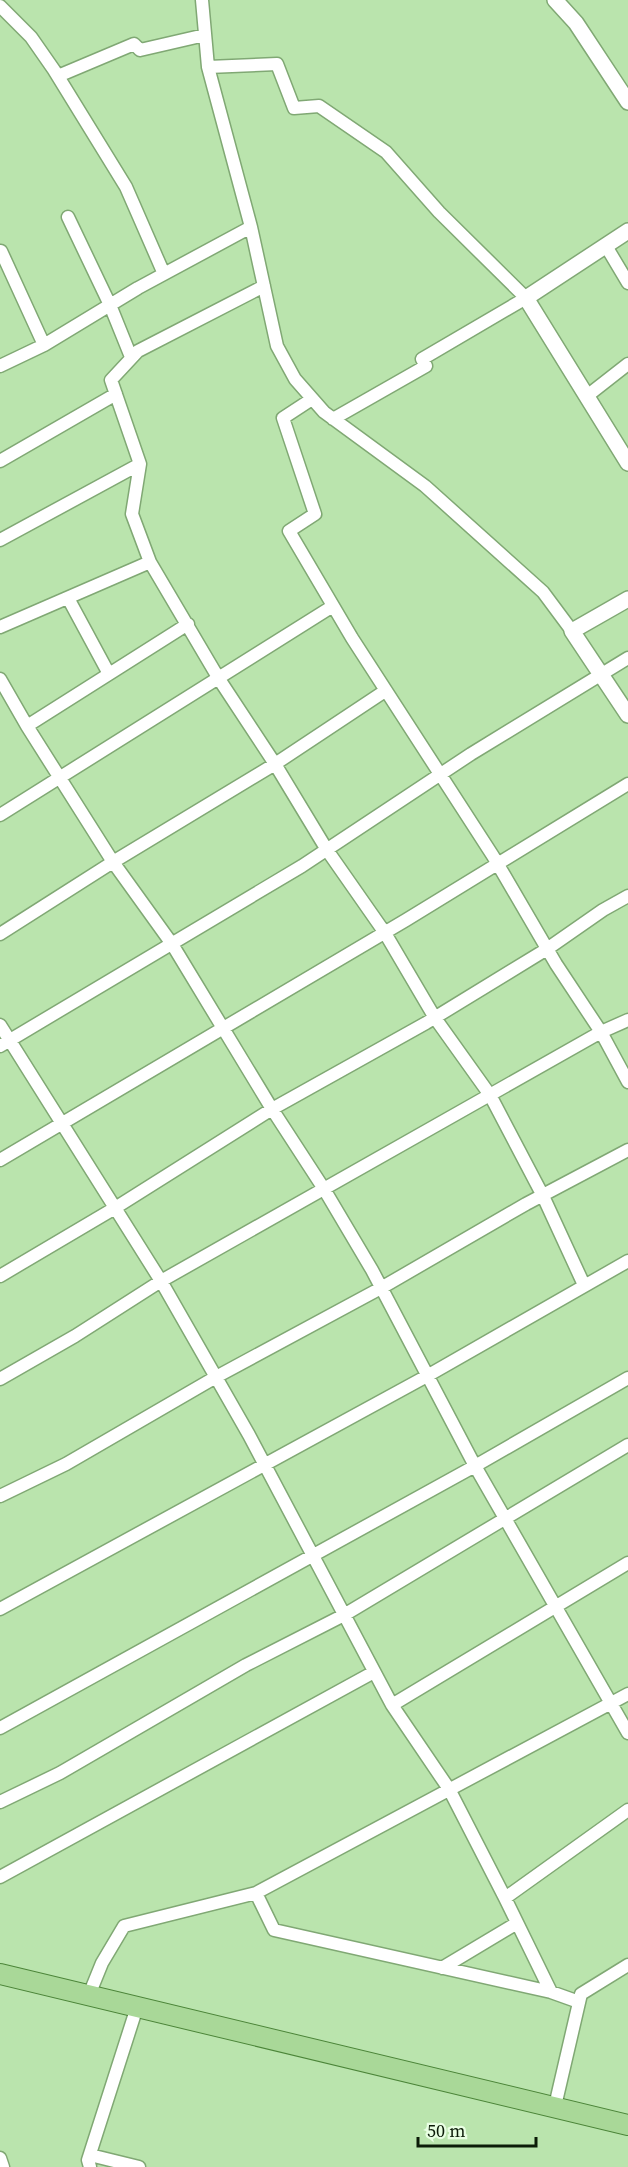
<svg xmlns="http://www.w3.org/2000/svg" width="628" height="2167" font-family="'Source Serif 4',serif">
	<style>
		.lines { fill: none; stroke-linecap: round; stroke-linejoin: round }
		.minor-casing { stroke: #80a874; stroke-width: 15 }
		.tertiary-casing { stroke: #80a874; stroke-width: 18 }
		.primary-casing { stroke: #4c8539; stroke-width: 22 }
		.minor { stroke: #fff; stroke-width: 12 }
		.tertiary { stroke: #fff; stroke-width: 15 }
		.primary { stroke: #a9d898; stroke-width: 20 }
	</style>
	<rect width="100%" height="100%" fill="#bae4ad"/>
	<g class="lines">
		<g class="minor-casing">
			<path id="minor" d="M202 0 208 67 251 227 277 346 295 379 324 412 425 486 543 592 572 631
				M0 6 31 37 54 70 126 187 164 274
				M208 67 277 64 294 108 319 106 386 152 439 212 526 298 422 359 426 366 333 419
				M58 76 134 44 140 50 205 35
				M68 217 110 305 131 357
				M606 246 628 283
				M1 251 44 345
				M0 366 44 345 138 288 251 227
				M587 396 628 364
				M312 399 283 418 315 514 289 531 352 638 493 856 556 964 601 1032 628 1082
				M0 461 116 394
				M140 464 111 380 138 351 264 286
				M0 540 140 464 132 514 150 562 219 679 275 764 327 850 385 933 435 1018 490 1095 543 1196 584 1285
				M68 598 109 674
				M0 627 150 562
				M0 679 27 726 113 862 172 944 272 1109 324 1189 372 1270 475 1466 628 1733
				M27 726 188 624
				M0 815 333 606
				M0 934 113 862 275 764 385 691
				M0 1025 161 1281 249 1435 392 1705 449 1789 505 1898 551 1992
				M0 1046 302 866 471 754 628 658
				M0 1160 406 920 628 784
				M0 1276 115 1208 272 1109 426 1023 547 949 603 910 628 896
				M0 1379 75 1336 161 1281 601 1032 628 1020
				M0 1496 66 1464 216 1377 381 1288 526 1204 628 1150
				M0 1609 427 1376 628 1261
				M392 1705 628 1563
				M0 1728 475 1466 628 1378
				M0 1802 60 1773 246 1665 344 1615 628 1445
				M0 1877 374 1672
				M256 1893 274 1930 551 1992 579 2002
				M505 1898 628 1810
				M442 1968 517 1923
				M89 1995 102 1963 124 1926 256 1893 628 1694
				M555 2106 581 1994 628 1965
				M90 2155 139 2167
				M0 2158 3 2167
				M90 2167 88 2160 137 2007"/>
		</g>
		<g class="tertiary-casing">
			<path id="tertiary" d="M555 0 576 23 628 102
				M628 231 526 298 628 463
				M628 599 572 631 628 715"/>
		</g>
		<g class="primary-casing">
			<path id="primary" d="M0 1974 628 2125"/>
		</g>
		<use href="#minor" class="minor"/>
		<use href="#tertiary" class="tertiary"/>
		<use href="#primary" class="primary"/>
	</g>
	<path d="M418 2137v9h118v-9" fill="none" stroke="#0c1c08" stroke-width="3"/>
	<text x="427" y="2137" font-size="18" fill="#0c1c08" stroke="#e9ffe3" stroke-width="4.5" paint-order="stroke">50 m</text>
</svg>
